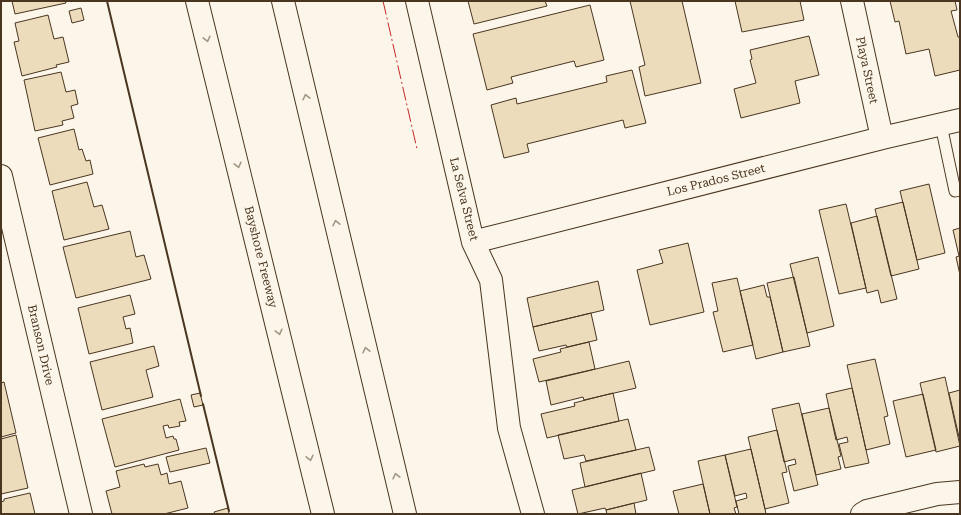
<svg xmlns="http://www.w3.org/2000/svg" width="961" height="515" font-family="'Roboto Serif',serif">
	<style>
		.building { fill: #ecdcbc; stroke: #4a3520 }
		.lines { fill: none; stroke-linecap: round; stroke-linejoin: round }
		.lane-casing { stroke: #4a3520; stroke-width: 13 }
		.street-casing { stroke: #4a3520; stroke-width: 24 }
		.highway-casing { stroke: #4a3520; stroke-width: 24 }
		.lane { stroke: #fbf6e9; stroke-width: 11 }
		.street { stroke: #fbf6e9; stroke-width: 22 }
		.highway { stroke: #fbf6e9; stroke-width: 22 }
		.wall { stroke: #4a3520; stroke-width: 2 }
		.power { stroke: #c62828; stroke-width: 1; stroke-dasharray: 14 3 2 3; stroke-linecap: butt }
		.oneway { stroke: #a29684 }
		.labels { text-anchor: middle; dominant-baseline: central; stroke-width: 3; stroke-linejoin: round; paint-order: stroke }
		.street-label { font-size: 12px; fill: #4a3520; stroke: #fbf6e9 }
	</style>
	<rect width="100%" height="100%" fill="#fbf6e9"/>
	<path class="building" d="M12 1H65L66 3 15 14Z
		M468 1H545L547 6 474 24Z
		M630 1H682L701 83 645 96 639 67 645 65Z
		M735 1H800L804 20 742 32Z
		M890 1H955L957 10 951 11 958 37H960V70L935 76 929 49 906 54 899 21 895 22Z
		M590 5 604 60 576 67 574 61 511 77 513 83 487 90 473 34Z
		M81 8 84 20 72 23 69 11Z
		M48 15 54 39 63 37 69 62 56 65 57 67 22 76 14 42 19 41 15 23Z
		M809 36 819 75 795 81 800 103 741 118 734 89 756 83 750 60 752 59 750 50Z
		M632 70 646 123 625 128 623 120 527 144 529 152 504 158 491 105 516 98 517 104 607 82 606 76Z
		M61 72 66 92 75 90 78 104 71 106 74 118 62 121 63 125 35 131 24 80Z
		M74 129 79 150 82 149 86 161 90 160 93 174 50 185 38 138Z
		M87 182 94 207 102 205 109 229 64 240 52 191Z
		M929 184 945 253 917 260 900 191Z
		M903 202 919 269 891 276 875 209Z
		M846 204 866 288 839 294 819 210Z
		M877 216 897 299 881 303 878 290 867 293 851 223Z
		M960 228V275L956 257 959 256 953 230Z
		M130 231 136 257 144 255 151 279 76 298 63 247Z
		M688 243 704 312 650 325 637 270 663 263 659 250Z
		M818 257 834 326 807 333 790 264Z
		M794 277 810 346 783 352 767 283Z
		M737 278 753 345 723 352 713 312 718 311 712 283Z
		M598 281 604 310 533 327 527 298Z
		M764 285 767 297H770L783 352 756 359 740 291Z
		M130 295 135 314 123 317 126 329 130 328 133 343 89 354 78 308Z
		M591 313 597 340 567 347 566 345 539 351 533 327Z
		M589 342 595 369 539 382 533 359 561 352 560 349Z
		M154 346 159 366 146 370 153 397 102 410 90 362Z
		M875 359 888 416 884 417 890 444 866 450 847 365Z
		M629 361 636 388 584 400 583 397 551 405 546 381Z
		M945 377 960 446 936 452 920 383Z
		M4 382 16 433 1 437V383Z
		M852 388 869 463 845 468 839 444 848 442 847 437 836 440 826 394Z
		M960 390V437H959L949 393Z
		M200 393 203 405 194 407 191 395Z
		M613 393 619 421 547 438 541 414 575 406 574 403Z
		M923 394 936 450 906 457 893 401Z
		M180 399 186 421 179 422 180 426 169 428 168 425 163 426 166 438 173 436 174 439H176L179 450 115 467 102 419Z
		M799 403 818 485 794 491 788 466 796 464 795 459 784 462 772 409Z
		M829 408 841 456 838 457 841 469 816 475 802 414Z
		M628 419 636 450 586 461 584 455 564 459 558 435Z
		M777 430 787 472 782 473 789 503 765 509 748 437Z
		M16 435 28 488 1 494V439Z
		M649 447 655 470 585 487 580 463Z
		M206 448 210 463 170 472 166 457Z
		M751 449 765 509 766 514H739L736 501 747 498 746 493 735 496 725 455Z
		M725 455 737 507 734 508 736 514H710L698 461Z
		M144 464 145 467 158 464 161 475 167 473 169 484 181 481 188 508 164 514H112L106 491 120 487 116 471Z
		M641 473 647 500 606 510 605 508 578 514 572 490Z
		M703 484 710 514H679L673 491Z
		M30 493 35 514H1V502L4 501V499Z
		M634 503 636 514H607L606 510Z
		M228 508 229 514H215L214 512Z"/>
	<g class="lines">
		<g class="lane-casing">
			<path id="lane" d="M941 125 955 191 960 190"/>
		</g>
		<g class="street-casing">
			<path id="street" d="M417 1 473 242 491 280 509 428 533 514
				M852 1 882 138
				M1 176 81 514
				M473 242 882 138 960 120
				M862 514 867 511 937 494 960 492"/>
		</g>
		<g class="highway-casing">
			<path id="highway" d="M197 1 323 514
				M283 1 405 514"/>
		</g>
		<use href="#lane" class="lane"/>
		<use href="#street" class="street"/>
		<use href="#highway" class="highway"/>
		<path class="wall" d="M107 1 201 396
			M203 404 229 511"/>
		<path class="power" d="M383 1 417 149"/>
	</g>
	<defs><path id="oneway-chevron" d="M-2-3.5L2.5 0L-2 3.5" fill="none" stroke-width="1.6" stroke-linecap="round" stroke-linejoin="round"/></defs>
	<g class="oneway">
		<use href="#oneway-chevron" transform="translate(207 39) rotate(76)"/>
		<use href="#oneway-chevron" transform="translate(306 97) rotate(-103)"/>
		<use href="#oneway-chevron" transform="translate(238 165) rotate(76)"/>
		<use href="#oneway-chevron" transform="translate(336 223) rotate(-103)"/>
		<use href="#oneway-chevron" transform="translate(279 332) rotate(76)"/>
		<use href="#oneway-chevron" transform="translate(366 350) rotate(-103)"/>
		<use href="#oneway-chevron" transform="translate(310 458) rotate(77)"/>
		<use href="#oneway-chevron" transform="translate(396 476) rotate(-103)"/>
	</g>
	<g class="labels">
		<g class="street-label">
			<text transform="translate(867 70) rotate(78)">Playa Street</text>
			<text transform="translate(716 180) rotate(-14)">Los Prados Street</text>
			<text transform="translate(464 199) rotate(76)">La Selva Street</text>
			<text transform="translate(261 257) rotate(76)">Bayshore Freeway</text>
			<text transform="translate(41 345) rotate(77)">Branson Drive</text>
		</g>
	</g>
	<rect width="961" height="515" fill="none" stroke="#4a3520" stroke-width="4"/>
</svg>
